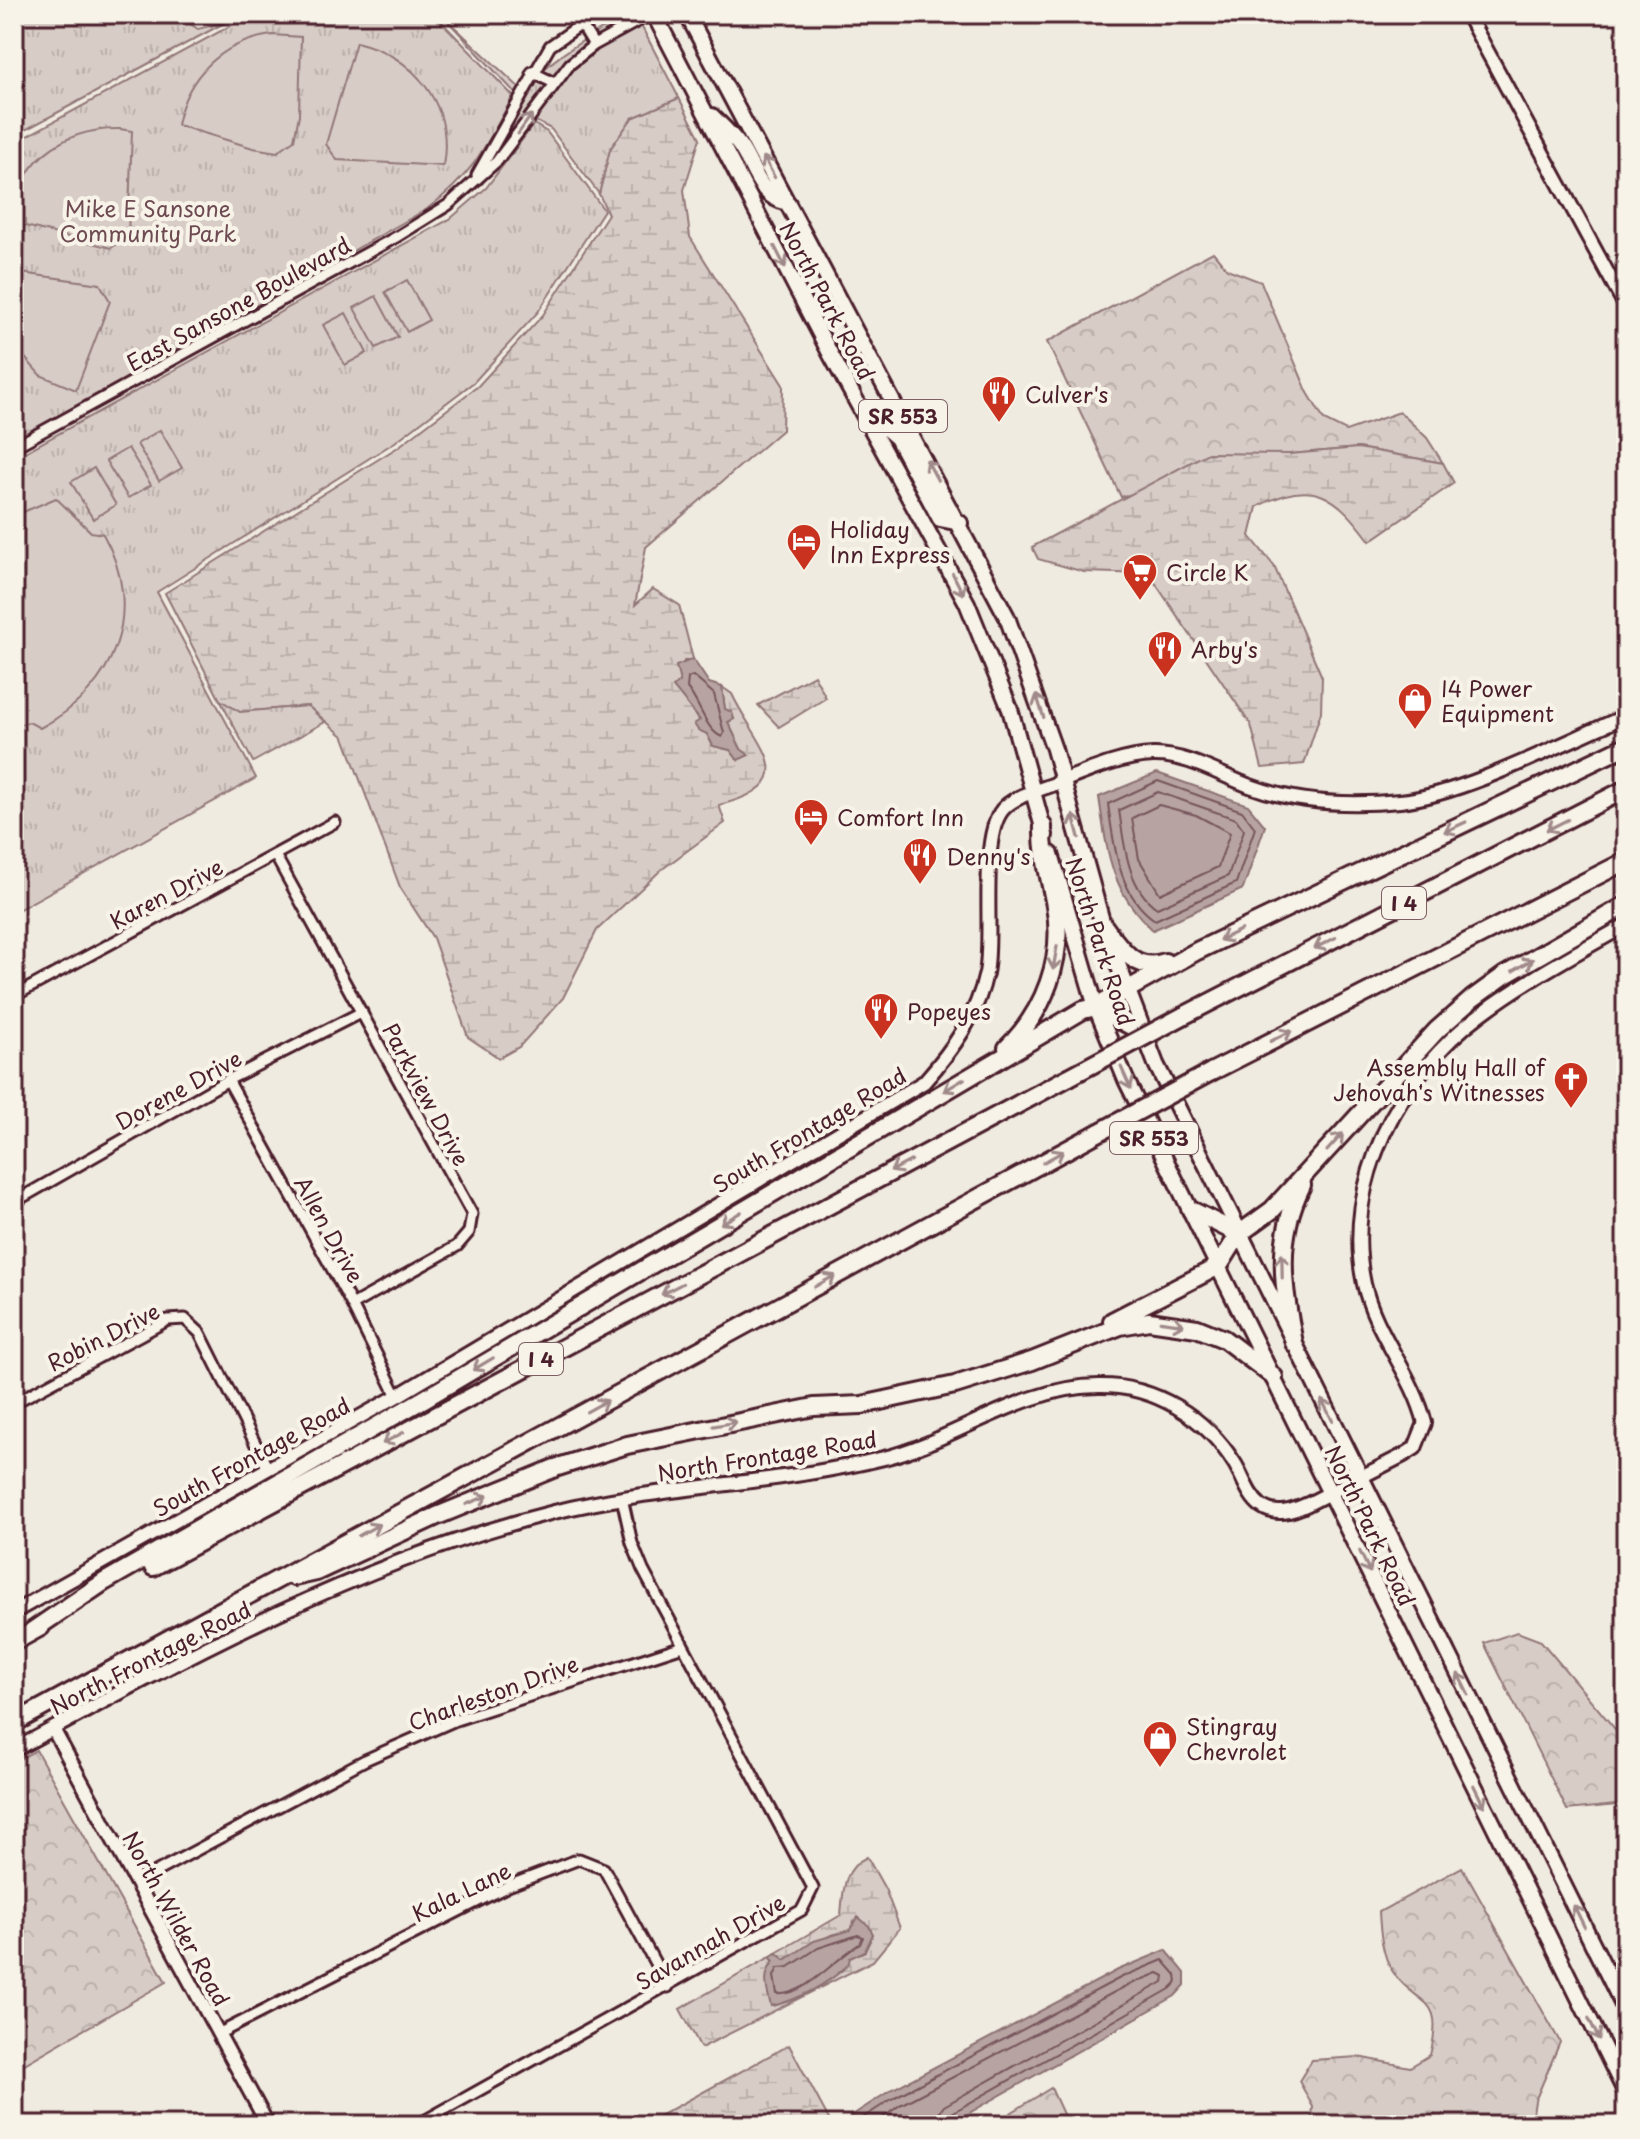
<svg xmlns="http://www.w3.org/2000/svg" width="1640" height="2139" font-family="'Playpen Sans',sans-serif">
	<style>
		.forest { fill: url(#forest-crowns); stroke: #917678; stroke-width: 2 }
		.wetland { fill: url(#wetland-marsh); stroke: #917678; stroke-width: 2 }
		.park { fill: url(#park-tufts); stroke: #917678; stroke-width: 2 }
		.pitch { fill: #d8cdc6; stroke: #917678; stroke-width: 2 }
		.water { fill: #b7a4a2; stroke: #8b6f72; stroke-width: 2 }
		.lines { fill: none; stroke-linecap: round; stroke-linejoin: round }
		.shore { stroke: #76545b; stroke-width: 2 }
		.street-casing { stroke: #4a1f2b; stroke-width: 15 }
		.secondary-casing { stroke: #4a1f2b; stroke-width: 18 }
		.primary-casing { stroke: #4a1f2b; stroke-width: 20 }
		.highway-casing { stroke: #4a1f2b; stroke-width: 22 }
		.street { stroke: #f7f3e8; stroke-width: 9 }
		.secondary { stroke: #f7f3e8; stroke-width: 12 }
		.primary { stroke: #f7f3e8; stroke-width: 14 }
		.highway { stroke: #f7f3e8; stroke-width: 16 }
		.highway-bridge-casing { stroke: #4a1f2b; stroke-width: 22; stroke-linecap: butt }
		.highway-bridge { stroke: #f7f3e8; stroke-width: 16 }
		.oneway { stroke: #a0898a }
		.labels { text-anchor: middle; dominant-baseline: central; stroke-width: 8; stroke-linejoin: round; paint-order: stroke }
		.shield { fill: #f7f3e8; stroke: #7e5f64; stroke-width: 2 }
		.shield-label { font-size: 20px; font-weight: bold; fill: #4a1f2b }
		.park-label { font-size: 22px; fill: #6e4a52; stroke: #f7f3e8 }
		.street-label { font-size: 22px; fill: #4a1f2b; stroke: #f7f3e8 }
		.poi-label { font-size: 22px; fill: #4a1f2b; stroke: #f7f3e8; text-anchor: start }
	</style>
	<defs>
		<pattern id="forest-crowns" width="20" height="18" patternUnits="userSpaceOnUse" patternTransform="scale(2)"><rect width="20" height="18" fill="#d8cdc6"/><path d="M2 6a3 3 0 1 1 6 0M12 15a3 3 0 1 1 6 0" fill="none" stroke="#bbb0aa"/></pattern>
		<pattern id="wetland-marsh" width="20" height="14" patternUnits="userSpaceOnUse" patternTransform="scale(2)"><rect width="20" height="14" fill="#d8cdc6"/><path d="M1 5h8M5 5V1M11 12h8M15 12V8" fill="none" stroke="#bbb0aa"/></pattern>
		<pattern id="park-tufts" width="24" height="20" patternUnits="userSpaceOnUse" patternTransform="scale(2)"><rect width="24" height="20" fill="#d8cdc6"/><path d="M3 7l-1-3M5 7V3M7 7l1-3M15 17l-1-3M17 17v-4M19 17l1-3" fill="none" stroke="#bbb0aa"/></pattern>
	</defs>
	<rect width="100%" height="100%" fill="#f0ebe0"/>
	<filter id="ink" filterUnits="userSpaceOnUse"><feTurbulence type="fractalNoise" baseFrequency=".0125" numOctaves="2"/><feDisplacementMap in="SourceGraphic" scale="16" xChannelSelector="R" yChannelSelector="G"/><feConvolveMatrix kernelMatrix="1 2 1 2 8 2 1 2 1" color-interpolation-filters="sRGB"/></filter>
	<g filter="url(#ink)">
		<path class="forest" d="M1213 252 1227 269 1261 282 1307 391 1324 420 1346 431 1400 412 1427 438 1443 463 1358 448 1290 454 1121 497 1047 342Z
			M1517 1632 1541 1641 1626 1742V1804L1567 1810 1484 1643Z
			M36 1750 166 1982 14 2070V1762Z
			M1462 1867 1560 2042 1535 2101 1531 2125H1311L1313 2107 1299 2081 1312 2060 1358 2057 1410 2067 1430 2055C1446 1993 1417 2008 1393 1972 1382 1956 1380 1931 1379 1912Z
			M1051 2088 1068 2125H991Z"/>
		<path class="wetland" d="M679 98 700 138 684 190 690 237 783 385 782 430 646 547 635 605 653 589 679 605 693 659 684 661 680 682 674 687 700 721 713 746 730 750 738 760 741 749 728 722 734 719 725 710 722 687 732 694C756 746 809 783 719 805L725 823 661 870 597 930 563 998 519 1047 499 1058 468 1037 433 938 400 887 344 737 308 706 240 712 220 700 165 593 398 447 478 386 543 315 608 214 599 194 610 149 632 118Z
			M1358 448 1443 463 1454 483 1370 541C1337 496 1313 476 1257 507L1250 536 1274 566 1322 677 1321 712 1304 764 1262 768 1251 725 1149 574 1084 572 1038 559 1032 547 1208 453 1290 454Z
			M814 675 826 698 779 727 758 705Z
			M867 1857 885 1889 900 1928 873 1961 701 2048 680 2009 770 1957 774 1961C762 1978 768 1986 771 2006 789 2003 846 1976 849 1958L865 1951 873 1934 854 1921 851 1930 831 1935 785 1960 776 1953 841 1915C843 1892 843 1868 867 1857Z
			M789 2045 832 2125H643Z"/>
		<path class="park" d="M14 14H175L198 29 226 22 14 136Z
			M252 14H434L513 96C486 146 474 174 427 209L14 442V143Z
			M627 14H635L679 98 632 118 610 149 599 194 551 129 532 119 482 184 446 214 14 452V448L430 214C481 176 489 150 518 96L445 18 523 91C551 56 590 37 627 14Z
			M534 124 547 132 604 210 538 312 474 382 395 442 157 592 256 778 14 912V458L450 219 486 188Z
			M220 700 240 712 308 706 325 722 253 762Z"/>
		<path class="pitch" d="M273 35 301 37 299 115 294 140 277 152 253 148 177 125C187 75 223 41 273 35Z
			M356 42C414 56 454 104 443 166L337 160 326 144Z
			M120 129 132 131 128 236 111 248 14 223C14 163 62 128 120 129Z
			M14 272 100 284 110 301 76 390 40 375 14 345Z
			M407 280 429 320 407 332 385 292Z
			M376 296 398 337 376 348 354 308Z
			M346 313 367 353 345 365 323 325Z
			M160 430 182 468 159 481 137 444Z
			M128 448 151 485 128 498 106 461Z
			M94 468 116 505 93 519 71 482Z
			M56 498 91 532 103 534C146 611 116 688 40 728L29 722 14 726V516Z"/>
		<path class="water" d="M693 659 709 683 722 687 725 709 732 712 734 719 728 722 741 749 749 755 738 760 730 750 713 746 707 734 698 730 694 724 700 720 673 687 680 682 676 666Z
			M1157 773 1248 805 1265 826 1243 889 1153 930C1110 891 1107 851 1099 797Z
			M858 1917 869 1926 873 1934 865 1951 850 1958 848 1965C829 1983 797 2001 771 2006 767 1989 761 1976 774 1961L770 1957 776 1953 785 1960 814 1941 851 1930Z
			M1166 1950 1185 1973V1985L1175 1996 948 2125H856L851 2116 891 2090 1118 1970Z"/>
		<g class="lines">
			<path class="shore" d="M693 676 714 694 724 733 722 737C706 731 700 703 687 688L688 678Z
				M1158 781 1242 811 1255 828 1236 883 1155 920C1118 895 1114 845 1108 804Z
				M1158 792 1236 819 1244 830 1228 876 1157 908C1127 888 1124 842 1119 810Z
				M1159 805 1196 815 1230 833 1218 867 1160 894 1139 859 1132 818Z
				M858 1935 863 1937 860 1944C839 1955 805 1997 777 1994L774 1976 778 1968 789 1967 818 1948Z
				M862 2125 864 2117 895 2097 1122 1977 1163 1960 1176 1975 1177 1982 1170 1989 950 2114 945 2125
				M873 2125 900 2105 1126 1986 1158 1973 1164 1976 1163 1982 944 2106 937 2115 935 2125"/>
			<g class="street-casing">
				<path id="street" d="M580 22 594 45
					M532 72 554 83
					M477 175 550 46 596 14
					M14 447 398 236 448 205 497 161 570 64 594 45 651 14
					M275 855 472 1214 469 1232 457 1246 352 1305
					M14 996 335 822
					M228 1080 352 1305 397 1396
					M14 1202 228 1080 362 1012
					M14 1403 168 1320 185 1319 200 1333 268 1469
					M135 1883 365 1760 456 1720 683 1646
					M218 2034 508 1886 579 1859 604 1869 668 1987
					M417 2125 802 1910 813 1888 643 1570 632 1543 622 1498"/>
			</g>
			<g class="secondary-casing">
				<path id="secondary" d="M1467 14 1626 307
					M14 1612 397 1396 924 1082C953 1049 977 1016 986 973 994 935 978 831 1005 807 1019 794 1043 789 1060 782 1088 771 1123 756 1153 755 1186 754 1220 775 1250 786 1298 804 1349 806 1400 801 1463 795 1564 742 1626 716
					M53 1729 268 2125
					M14 1750C186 1656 363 1560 554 1512 663 1485 776 1485 884 1458 956 1440 1023 1386 1099 1386 1154 1385 1206 1417 1235 1464 1243 1477 1248 1496 1261 1506 1276 1517 1293 1511 1308 1504L1404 1455 1415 1448 1425 1423C1413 1374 1375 1334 1364 1284 1342 1182 1400 1074 1481 1014 1526 980 1577 953 1626 925"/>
			</g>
			<g class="primary-casing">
				<path id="primary" d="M654 14 831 355 967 603 1010 709 1045 835
					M687 14 1007 617 1054 749 1103 925 1156 1064 1626 2011
					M712 116C721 125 732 135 739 145 755 167 758 197 788 203
					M865 410 897 438 940 519 960 523
					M1051 854 1096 1007 1126 1080 1626 2093"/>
			</g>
			<g class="highway-casing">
				<path id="highway" d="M1103 925C1120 947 1135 973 1165 962
					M1096 1007 1142 1032
					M1183 1016 1626 789
					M1007 1048C1044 1012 1065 958 1055 906 1050 878 1042 854 1043 826
					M1211 1072 1626 861
					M1191 1210 1239 1234
					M1112 1321 1219 1266 1239 1234 1272 1210 1437 1030 1472 999 1505 975 1626 905
					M1294 1343C1283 1286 1275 1239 1302 1185
					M153 1567 1069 1077
					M294 1577 316 1572 437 1516 555 1468 627 1445 814 1407 862 1405 955 1385 1032 1361 1120 1326 1149 1321 1197 1328 1224 1339 1274 1377
					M32 1631 104 1582 424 1399 1083 1010 1096 1007 1197 951 1626 746
					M14 1642 41 1627
					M14 1723 1094 1135"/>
			</g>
			<use href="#street" class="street"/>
			<use href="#secondary" class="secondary"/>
			<use href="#primary" class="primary"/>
			<use href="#highway" class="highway"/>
			<g class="highway-bridge-casing">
				<path id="highway-bridge" d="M1069 1077 1183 1016
					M1094 1135 1211 1072"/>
			</g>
			<use href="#highway-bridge" class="highway-bridge"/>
		</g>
		<defs><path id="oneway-shaft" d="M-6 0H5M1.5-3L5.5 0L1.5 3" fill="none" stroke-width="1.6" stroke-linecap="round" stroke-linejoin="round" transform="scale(2)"/></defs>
		<g class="oneway">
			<use href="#oneway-shaft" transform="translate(525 124) rotate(-55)"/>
			<use href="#oneway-shaft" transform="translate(769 167) rotate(-118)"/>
			<use href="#oneway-shaft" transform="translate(780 257) rotate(63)"/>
			<use href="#oneway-shaft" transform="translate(932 470) rotate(-118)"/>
			<use href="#oneway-shaft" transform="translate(958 584) rotate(63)"/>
			<use href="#oneway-shaft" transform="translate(1040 706) rotate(-108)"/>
			<use href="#oneway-shaft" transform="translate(1557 825) rotate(153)"/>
			<use href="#oneway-shaft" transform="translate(1076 826) rotate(-105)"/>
			<use href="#oneway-shaft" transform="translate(1455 827) rotate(155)"/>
			<use href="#oneway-shaft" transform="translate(1230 935) rotate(154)"/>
			<use href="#oneway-shaft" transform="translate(1325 943) rotate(153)"/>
			<use href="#oneway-shaft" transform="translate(1055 958) rotate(100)"/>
			<use href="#oneway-shaft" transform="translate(1523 965) rotate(-30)"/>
			<use href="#oneway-shaft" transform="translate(1281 1036) rotate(-27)"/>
			<use href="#oneway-shaft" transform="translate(1126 1078) rotate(66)"/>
			<use href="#oneway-shaft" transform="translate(954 1085) rotate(149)"/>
			<use href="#oneway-shaft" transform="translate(1335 1142) rotate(-48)"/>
			<use href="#oneway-shaft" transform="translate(1053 1157) rotate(-29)"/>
			<use href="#oneway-shaft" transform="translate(901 1166) rotate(152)"/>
			<use href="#oneway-shaft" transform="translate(731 1218) rotate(149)"/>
			<use href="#oneway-shaft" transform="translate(1282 1266) rotate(-91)"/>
			<use href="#oneway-shaft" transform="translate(825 1281) rotate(-29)"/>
			<use href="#oneway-shaft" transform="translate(672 1289) rotate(152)"/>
			<use href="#oneway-shaft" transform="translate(1172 1323) rotate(8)"/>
			<use href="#oneway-shaft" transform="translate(483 1364) rotate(149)"/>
			<use href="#oneway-shaft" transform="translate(597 1406) rotate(-29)"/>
			<use href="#oneway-shaft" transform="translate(1327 1410) rotate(-117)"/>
			<use href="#oneway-shaft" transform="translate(725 1424) rotate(-10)"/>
			<use href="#oneway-shaft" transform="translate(393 1438) rotate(152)"/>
			<use href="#oneway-shaft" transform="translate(477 1500) rotate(-22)"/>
			<use href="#oneway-shaft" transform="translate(369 1530) rotate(-29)"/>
			<use href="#oneway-shaft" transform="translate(1365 1562) rotate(64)"/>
			<use href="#oneway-shaft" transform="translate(1463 1684) rotate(-116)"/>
			<use href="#oneway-shaft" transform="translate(1479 1796) rotate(64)"/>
			<use href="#oneway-shaft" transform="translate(1579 1916) rotate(-116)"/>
			<use href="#oneway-shaft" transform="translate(1594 2029) rotate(64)"/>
		</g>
	</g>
	<defs>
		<g id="restaurant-pin" transform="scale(1.8)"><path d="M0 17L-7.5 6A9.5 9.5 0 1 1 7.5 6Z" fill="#c8321e" stroke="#f7f3e8"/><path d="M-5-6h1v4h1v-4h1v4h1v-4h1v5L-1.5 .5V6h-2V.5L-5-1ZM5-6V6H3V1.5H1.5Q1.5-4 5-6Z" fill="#fff"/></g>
		<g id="hotel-pin" transform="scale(1.8)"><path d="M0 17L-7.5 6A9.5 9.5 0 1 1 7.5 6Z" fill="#c8321e" stroke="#f7f3e8"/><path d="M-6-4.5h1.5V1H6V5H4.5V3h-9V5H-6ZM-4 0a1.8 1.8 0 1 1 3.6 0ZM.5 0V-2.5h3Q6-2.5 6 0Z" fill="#fff"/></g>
		<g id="supermarket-pin" transform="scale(1.8)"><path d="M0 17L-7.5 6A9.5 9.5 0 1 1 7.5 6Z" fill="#c8321e" stroke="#f7f3e8"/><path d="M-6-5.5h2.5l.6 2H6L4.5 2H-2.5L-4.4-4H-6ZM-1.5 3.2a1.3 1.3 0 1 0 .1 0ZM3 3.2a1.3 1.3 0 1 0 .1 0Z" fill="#fff"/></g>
		<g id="shop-pin" transform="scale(1.8)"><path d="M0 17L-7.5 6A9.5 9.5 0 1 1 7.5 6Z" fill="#c8321e" stroke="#f7f3e8"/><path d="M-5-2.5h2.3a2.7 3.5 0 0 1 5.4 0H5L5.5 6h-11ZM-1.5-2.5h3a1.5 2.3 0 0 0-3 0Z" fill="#fff"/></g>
		<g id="church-pin" transform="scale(1.8)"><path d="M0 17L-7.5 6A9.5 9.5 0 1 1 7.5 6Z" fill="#c8321e" stroke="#f7f3e8"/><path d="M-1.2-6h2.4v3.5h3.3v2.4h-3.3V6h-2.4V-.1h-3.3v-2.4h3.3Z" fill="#fff"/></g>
	</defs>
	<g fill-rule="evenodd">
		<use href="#restaurant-pin" x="999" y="393"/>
		<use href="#hotel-pin" x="804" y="541"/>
		<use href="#supermarket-pin" x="1140" y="571"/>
		<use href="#restaurant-pin" x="1165" y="648"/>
		<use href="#shop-pin" x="1415" y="700"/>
		<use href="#hotel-pin" x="811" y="816"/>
		<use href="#restaurant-pin" x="920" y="855"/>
		<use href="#restaurant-pin" x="881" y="1010"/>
		<use href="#church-pin" x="1571" y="1079"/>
		<use href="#shop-pin" x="1160" y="1738"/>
	</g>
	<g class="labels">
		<g class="shield">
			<rect x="859" y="400" width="88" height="32" rx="6"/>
			<rect x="1382" y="887" width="44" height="32" rx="6"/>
			<rect x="1110" y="1122" width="88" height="32" rx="6"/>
			<rect x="519" y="1343" width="44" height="32" rx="6"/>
		</g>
		<g class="shield-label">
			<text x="903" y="416">SR 553</text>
			<text x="1404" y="903">I 4</text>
			<text x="1154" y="1138">SR 553</text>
			<text x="541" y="1359">I 4</text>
		</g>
		<g class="park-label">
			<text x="148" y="207">Mike E Sansone<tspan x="148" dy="25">Community Park</tspan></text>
		</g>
		<g class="street-label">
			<text transform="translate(828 300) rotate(62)">North Park Road</text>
			<text transform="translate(238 303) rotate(-29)">East Sansone Boulevard</text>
			<text transform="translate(166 893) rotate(-28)">Karen Drive</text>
			<text transform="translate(1101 941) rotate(72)">North Park Road</text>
			<text transform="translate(178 1089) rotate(-29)">Dorene Drive</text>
			<text transform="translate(427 1094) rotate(62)">Parkview Drive</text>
			<text transform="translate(809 1129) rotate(-31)">South Frontage Road</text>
			<text transform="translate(330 1229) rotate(61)">Allen Drive</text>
			<text transform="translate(103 1336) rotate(-27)">Robin Drive</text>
			<text transform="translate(767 1455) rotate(-9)">North Frontage Road</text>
			<text transform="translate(251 1456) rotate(-29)">South Frontage Road</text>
			<text transform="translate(1371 1525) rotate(64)">North Park Road</text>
			<text transform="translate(150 1657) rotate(-27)">North Frontage Road</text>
			<text transform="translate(493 1692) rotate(-20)">Charleston Drive</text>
			<text transform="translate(461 1891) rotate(-26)">Kala Lane</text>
			<text transform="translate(177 1918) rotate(61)">North Wilder Road</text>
			<text transform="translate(710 1941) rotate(-30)">Savannah Drive</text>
		</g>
		<g class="poi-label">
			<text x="1025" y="393">Culver's</text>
			<text x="830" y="528">Holiday<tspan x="830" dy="25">Inn Express</tspan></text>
			<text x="1166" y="571">Circle K</text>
			<text x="1191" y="648">Arby's</text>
			<text x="1441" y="687">I4 Power<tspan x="1441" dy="25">Equipment</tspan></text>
			<text x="837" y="816">Comfort Inn</text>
			<text x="946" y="855">Denny's</text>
			<text x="907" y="1010">Popeyes</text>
			<text x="1545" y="1066" text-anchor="end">Assembly Hall of<tspan x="1545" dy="25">Jehovah's Witnesses</tspan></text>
			<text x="1186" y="1725">Stingray<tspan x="1186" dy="25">Chevrolet</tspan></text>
		</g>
	</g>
	<rect width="1640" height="2139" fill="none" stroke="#f7f3e8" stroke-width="48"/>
	<rect x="24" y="24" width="1592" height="2091" fill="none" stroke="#4a1f2b" stroke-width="3" filter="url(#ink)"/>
</svg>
